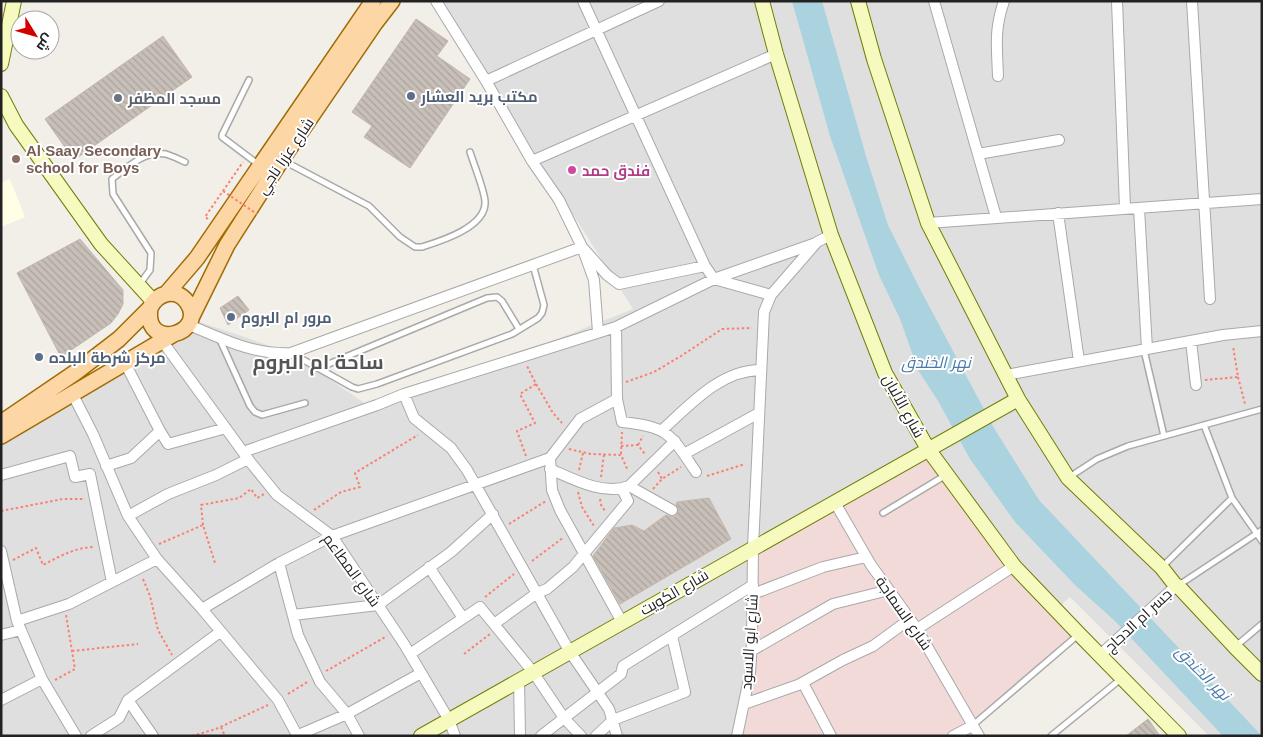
<svg xmlns="http://www.w3.org/2000/svg" width="1263" height="737" font-family="Helvetica,Cairo,sans-serif">
	<style>
		.residential { fill: #e0dfdf }
		.commercial { fill: #f2dad9 }
		.education { fill: #ffffe5 }
		.water { fill: #aad3df }
		.building { fill: url(#building-back-hatch); stroke: #c4b6ab }
		.lines { fill: none; stroke-linecap: round; stroke-linejoin: round }
		.lane-casing { stroke: #a9a9a9; stroke-width: 8 }
		.street-casing { stroke: #a9a9a9; stroke-width: 12 }
		.secondary-casing { stroke: #707d05; stroke-width: 16 }
		.primary-casing { stroke: #a06b00; stroke-width: 18 }
		.path { stroke: #fa8072; stroke-width: 2; stroke-dasharray: 2.5 2.5; stroke-linecap: butt }
		.lane { stroke: #fff; stroke-width: 5 }
		.street { stroke: #fff; stroke-width: 10 }
		.secondary { stroke: #f7fabf; stroke-width: 14 }
		.primary { stroke: #fcd6a4; stroke-width: 15 }
		.path-bridge { stroke: #fa8072; stroke-width: 2; stroke-dasharray: 2.5 2.5; stroke-linecap: butt }
		.service-dot { fill: #5c6f8a; stroke: #fff; stroke-width: 2 }
		.worship-dot { fill: #6b7280; stroke: #fff; stroke-width: 2 }
		.education-dot { fill: #8d6e63; stroke: #fff; stroke-width: 2 }
		.hotel-dot { fill: #d1479c; stroke: #fff; stroke-width: 2 }
		.labels { text-anchor: middle; dominant-baseline: central; stroke-width: 4; stroke-linejoin: round; paint-order: stroke }
		.service-label { font-size: 15px; font-weight: bold; fill: #4e5e75; stroke: #fff; text-anchor: start }
		.worship-label { font-size: 15px; font-weight: bold; fill: #5b616d; stroke: #fff; text-anchor: start }
		.education-label { font-size: 15px; font-weight: bold; fill: #785e54; stroke: #fff; text-anchor: start }
		.street-label { font-size: 15px; fill: #222; stroke: #fff }
		.hotel-label { font-size: 15px; font-weight: bold; fill: #b23c85; stroke: #fff; text-anchor: start }
		.water-label { font-size: 16px; font-style: italic; fill: #4a7aab; stroke: #fff }
		.district-label { font-size: 20px; font-weight: bold; fill: #555; stroke: #fff }
	</style>
	<defs>
		<pattern id="building-back-hatch" width="6" height="6" patternUnits="userSpaceOnUse" patternTransform="scale(1.25)"><rect width="6" height="6" fill="#c7bfb8"/><path d="M-1 5l2 2M0 0l6 6M5-1l2 2" fill="none" stroke="#aba49e"/></pattern>
	</defs>
	<rect width="100%" height="100%" fill="#f2efe9"/>
	<path class="residential" d="M438 1H1262V736H1209L1070 597 932 719 902 736H1V439L185 317 291 353 376 411 633 309Z"/>
	<path class="commercial" d="M928 449 946 474 1079 634 972 726 953 736H736L751 651 753 547Z"/>
	<path class="education" d="M10 179 25 217 1 227V183Z"/>
	<path class="water" d="M792 1H822L866 156 888 225 920 289 994 428 1039 500 1262 736H1223L1116 622 1075 585 1015 522 970 459 938 401 918 370 900 319 879 275 830 136Z"/>
	<path class="building" d="M416 19 448 41 437 56 470 79 410 168 364 137 372 126 352 112Z
		M163 36 192 77 74 160 45 119Z
		M80 239 123 290V304L118 314 111 323 61 357 17 273Z
		M238 296 249 310 228 325 220 308Z
		M709 498 731 539 620 604 593 556 614 528 632 525 644 531 666 515 672 517 676 516 679 510 676 504 677 502Z
		M1148 719 1160 736H1126Z"/>
	<g class="lines">
		<g class="lane-casing">
			<path id="lane" d="M249 80 222 135V137L259 165
				M284 161 369 206 400 237 415 247H422C441 241 487 227 485 201 484 189 474 165 470 152
				M139 285 150 270 151 253 113 194 112 179C128 167 145 150 166 154 172 156 179 159 185 162
				M220 340 250 406 255 412 262 415 305 403
				M1144 350 1164 436
				M291 353 352 387 358 389 377 384 512 334 538 318 542 313 544 305 533 265
				M319 368 487 298 497 297 502 301 519 329
				M1068 478 1097 459 1128 446 1262 409
				M1232 498 1262 541
				M883 513 946 475
				M1162 567 1232 498 1204 425
				M1179 585 1262 530
				M1236 646 1262 624
				M973 725 1078 635
				M1051 736 1122 678"/>
		</g>
		<g class="street-casing">
			<path id="street" d="M436 1 486 81 532 161 559 200 582 247 594 280 598 332
				M583 1 705 266 714 279 816 243
				M934 1 996 217
				M1117 1 1125 208
				M1192 1 1210 299
				M998 76C997 46 994 30 1004 1
				M486 81 659 1
				M978 154 1059 140
				M532 161 776 54
				M1139 208 1147 349
				M1058 213 1079 361
				M928 223 1262 199
				M189 325C223 339 253 355 291 353L582 247 607 275 619 284 705 266
				M616 327 617 399 622 422C670 427 670 434 696 472
				M1191 341 1196 385
				M163 342 251 463 277 495 332 536 404 644 449 720 455 736
				M125 363 160 431
				M1006 375 1223 335 1262 331
				M72 393 93 434 128 516 157 559 202 609 278 700 297 735
				M404 394 414 418 451 448 467 470 570 652 609 709 617 736
				M662 430C690 405 720 370 761 370
				M243 452 377 405 404 394 616 327 714 279 771 295
				M684 454 759 413
				M550 458 552 490 560 510 622 622
				M106 466 131 458 160 431 168 444 226 428
				M550 469C573 479 604 496 629 486L675 441
				M1 475 70 456 75 477 90 474 112 582
				M629 486 672 510
				M834 501 871 565 917 629 979 736
				M128 516 168 494 216 475 248 459
				M1 551 17 621 42 679 76 736
				M279 563 298 635 320 682 347 714 359 736
				M429 567 463 618
				M753 594 823 567 866 557
				M202 609 279 563 332 536 550 458 580 419 617 399
				M293 615 378 605 451 552 493 514
				M17 621 69 604 157 559
				M494 624 537 593 547 589 573 567 628 501 622 489
				M917 629 1014 566
				M1 635 21 630
				M751 651 833 604 889 590
				M410 654 480 607 533 672 564 718 581 736
				M1100 655 1176 586
				M519 680 520 736
				M803 683 831 736
				M1 700 42 679
				M128 700 153 736
				M744 704 798 685 843 660 873 646 910 619
				M91 736 119 718 128 700 220 632
				M296 736 347 714 421 673
				M541 736 621 674 623 666 753 585
				M596 736 613 720 685 692 672 636
				M737 736 750 674 752 642 753 547 764 312 771 295 817 242 831 235
				M953 736 972 726"/>
		</g>
		<g class="secondary-casing">
			<path id="secondary" d="M762 1 776 54 831 235 885 373 928 449 1014 566 1079 634 1179 736
				M858 1 874 59 928 223 1018 399 1068 478 1162 568 1176 586H1178L1235 647 1262 674
				M1 64 14 1
				M1 96 16 125 101 244 153 301
				M421 736 1018 399"/>
		</g>
		<g class="primary-casing">
			<path id="primary" d="M167 293 197 258 373 1
				M191 318 227 245 234 234 282 159 375 23 392 1
				M1 423 76 372 119 339 150 308C157 293 176 287 187 302 209 334 143 353 150 308
				M1 436 172 335"/>
		</g>
		<path class="path" d="M208 219 205 217 243 162
			M1238 377 1245 404
			M1205 380 1238 377 1233 346
			M626 382 654 372 681 356 722 329 752 328
			M536 384 553 413 562 423
			M638 445 643 436
			M621 446 638 445 645 454
			M569 449 591 454 621 455 628 471
			M621 454 622 432
			M526 456 517 431 535 423 520 394 536 384 527 366
			M579 470 583 453
			M658 472 662 479
			M707 476 745 464
			M601 477 604 454
			M653 489 662 479 681 467
			M578 492 582 507 594 526
			M600 499 601 505 605 511
			M314 510 341 492 360 487 355 473 418 435
			M1 511 63 499H85
			M509 524 546 501
			M203 525 201 505 239 498 251 489 257 498 264 494
			M159 544 203 525 215 563
			M13 560 36 548 43 565C60 556 76 547 95 547
			M532 561 564 537
			M143 579 150 596 158 630 172 655
			M485 597 514 574
			M72 651 138 644
			M464 654 490 634
			M326 671 387 636
			M55 680 75 669 66 615
			M288 694 309 681
			M221 727 225 736
			M192 736 216 729 268 705"/>
		<use href="#lane" class="lane"/>
		<use href="#street" class="street"/>
		<use href="#secondary" class="secondary"/>
		<use href="#primary" class="primary"/>
		<path class="path-bridge" d="M223 191 257 214"/>
	</g>
	<g class="service-dot">
		<circle cx="411" cy="96" r="5"/>
		<circle cx="231" cy="317" r="5"/>
		<circle cx="39" cy="357" r="5"/>
	</g>
	<circle class="worship-dot" cx="118" cy="98" r="5"/>
	<circle class="education-dot" cx="16" cy="159" r="5"/>
	<circle class="hotel-dot" cx="572" cy="170" r="5"/>
	<g class="labels">
		<g class="service-label">
			<text x="421" y="96">مكتب بريد العشار</text>
			<text x="241" y="317">مرور ام البروم</text>
			<text x="49" y="357">مركز شرطة البلده</text>
		</g>
		<g class="worship-label">
			<text x="128" y="98">مسجد المظفر</text>
		</g>
		<g class="education-label">
			<text x="26" y="150">Al Saay Secondary<tspan x="26" dy="17">school for Boys</tspan></text>
		</g>
		<g class="street-label">
			<text transform="translate(285 156) rotate(-56)">شارع عزرا ناجي</text>
			<text transform="translate(904 406) rotate(61)">شارع الألبان</text>
			<text transform="translate(352 570) rotate(54)">شارع المطاعم</text>
			<text transform="translate(674 592) rotate(-30)">شارع الكويت</text>
			<text transform="translate(904 613) rotate(55)">شارع السماجة</text>
			<text transform="translate(1138 620) rotate(-43)">جسر ام الدجاج</text>
			<text transform="translate(749 642) rotate(-86)">شارع ابو الاسود</text>
		</g>
		<g class="hotel-label">
			<text x="582" y="170">فندق حمد</text>
		</g>
		<g class="water-label">
			<text x="936" y="362">نهر الخندق</text>
			<text transform="translate(1203 673) rotate(45)">نهر الخندق</text>
		</g>
		<g class="district-label">
			<text x="318" y="362">ساحة ام البروم</text>
		</g>
	</g>
	<rect width="1263" height="737" fill="none" stroke="#222222" stroke-width="5"/>
	<g transform="translate(35 35) rotate(127)"><circle r="24" fill="#ffffff" stroke="#a7a7a7"/>
	<path d="M0-4L9 19L0 12L-9 19Z" fill="#d40000"/>
	<text y="-8" font-size="14" font-weight="bold" text-anchor="middle" fill="#222222">ش</text>
	</g>
</svg>
